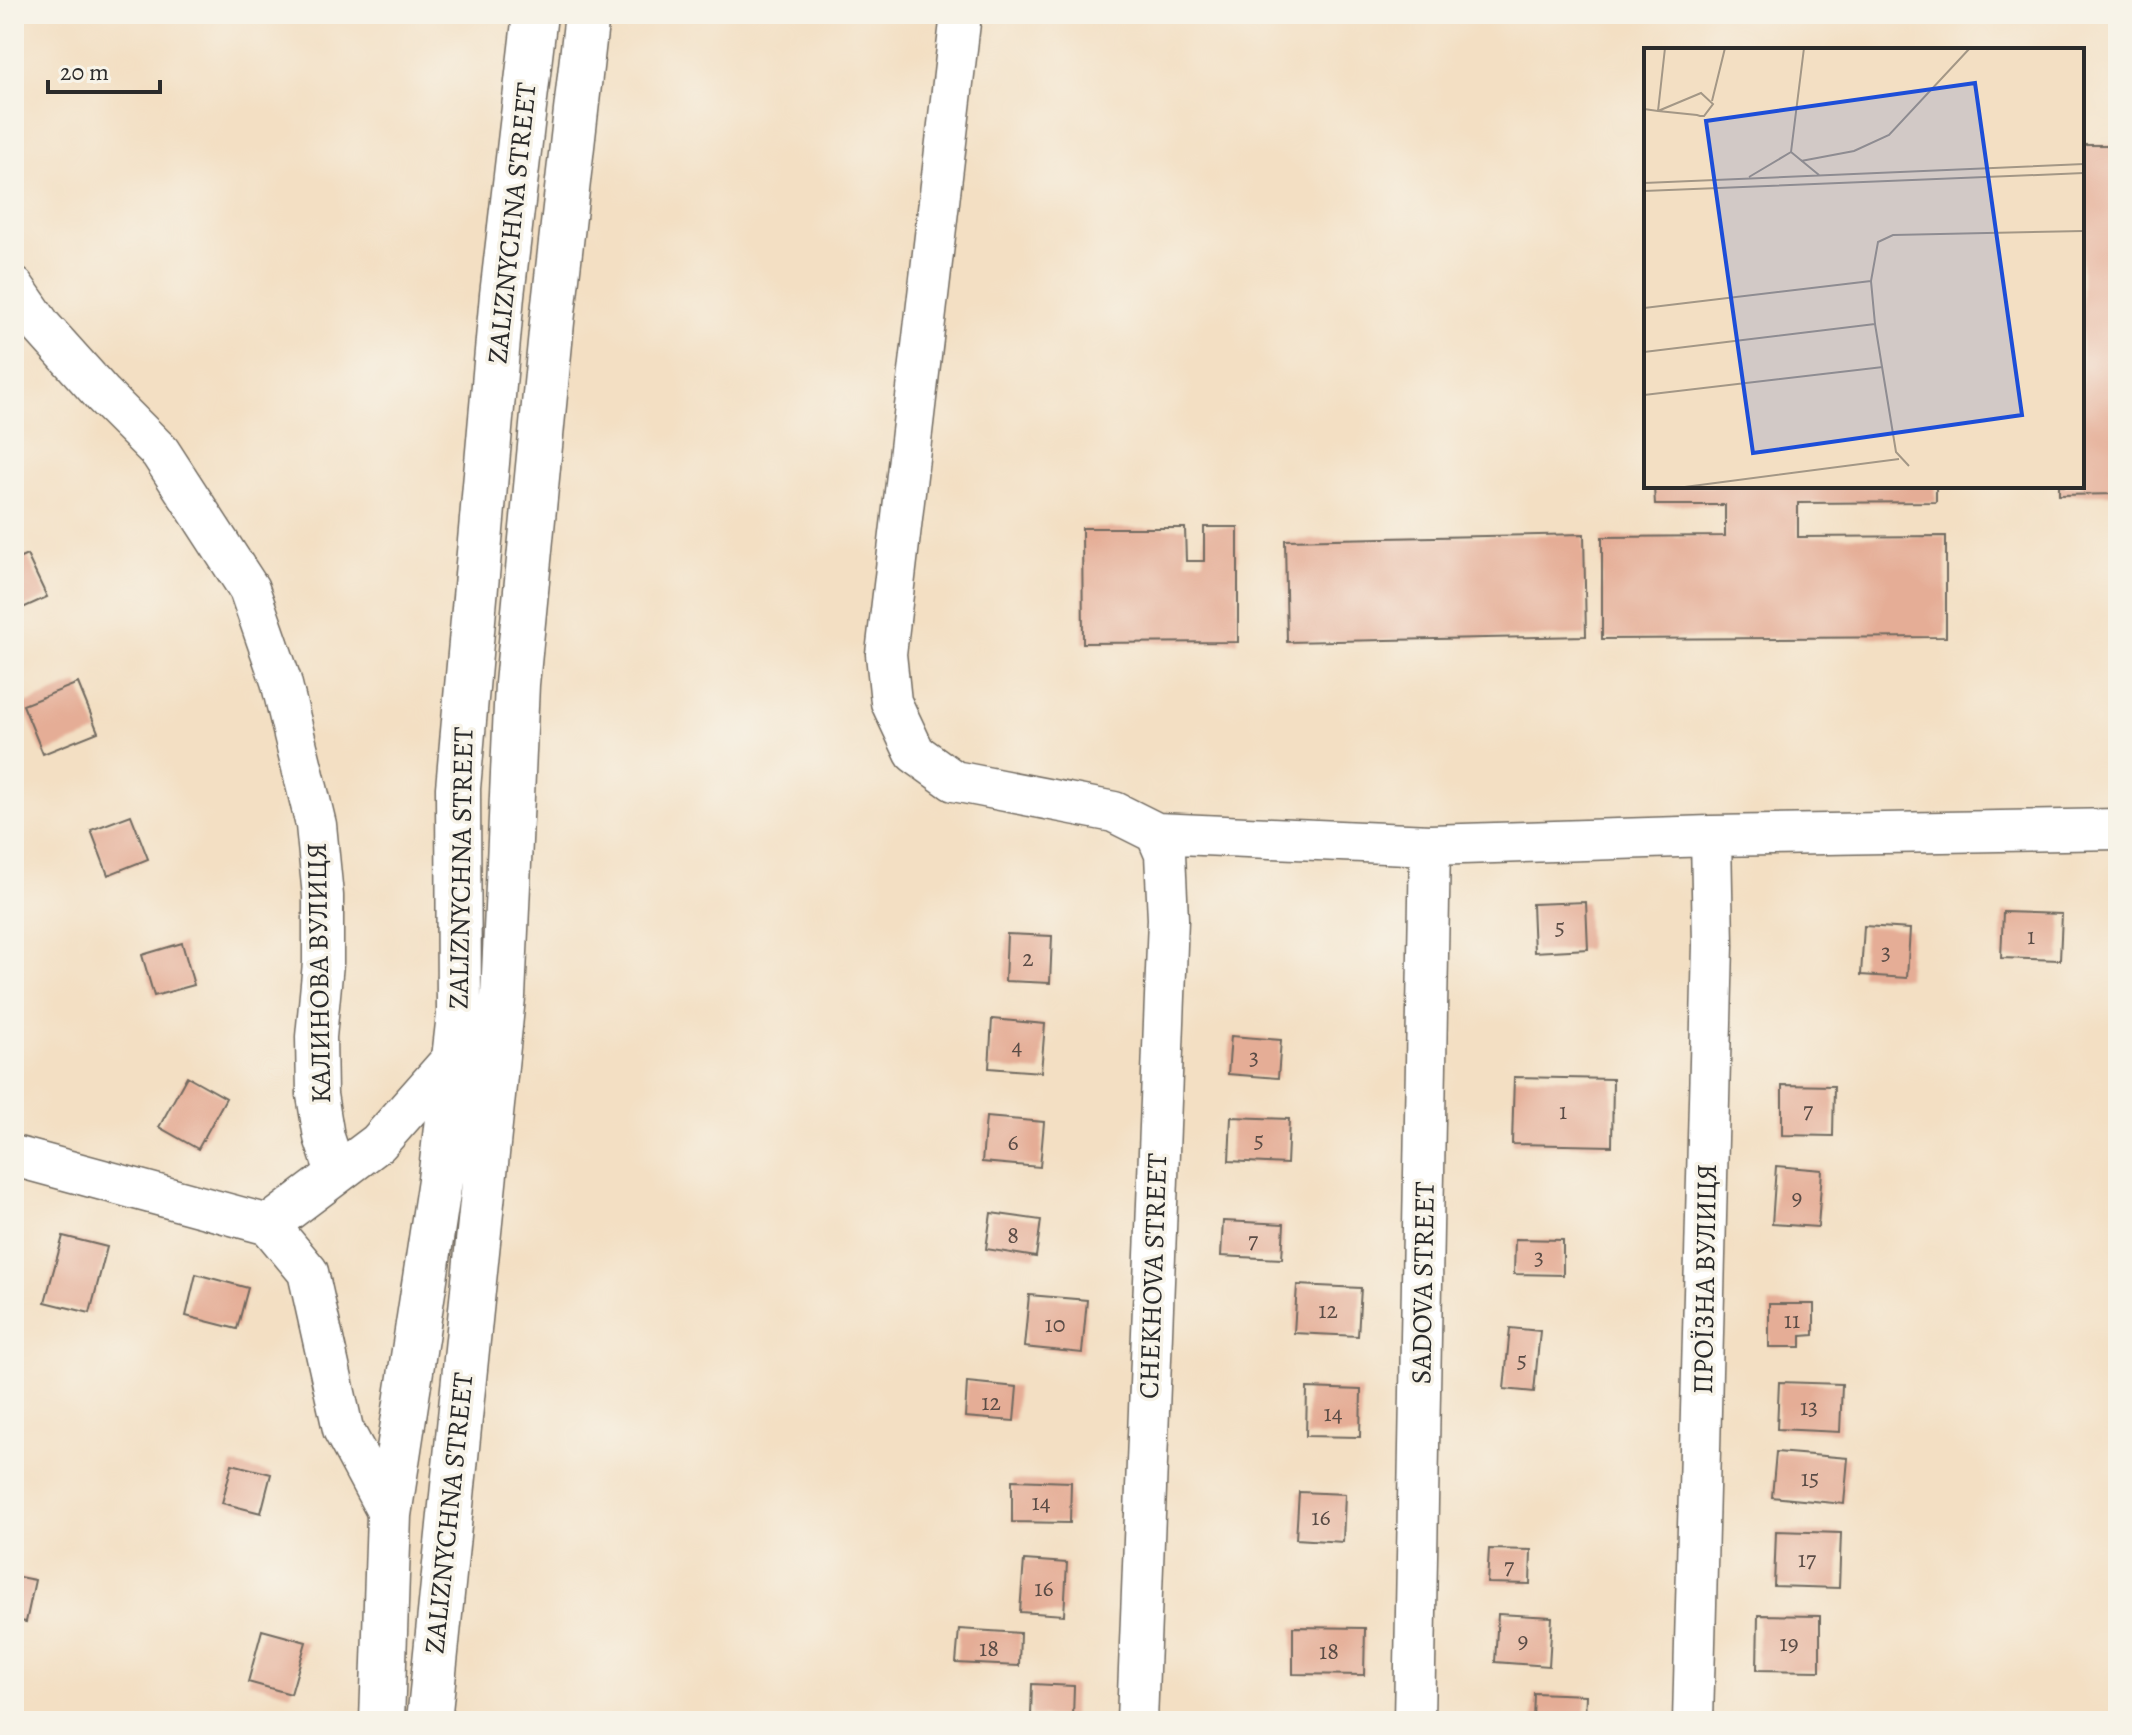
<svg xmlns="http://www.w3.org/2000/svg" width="2132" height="1735" font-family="Alegreya,serif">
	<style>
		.building { fill: #e5ad96 }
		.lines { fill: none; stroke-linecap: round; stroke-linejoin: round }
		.minor-casing { stroke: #716a60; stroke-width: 43 }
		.major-casing { stroke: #716a60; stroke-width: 47 }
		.minor { stroke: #fff; stroke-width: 40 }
		.major { stroke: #fff; stroke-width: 44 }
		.labels { text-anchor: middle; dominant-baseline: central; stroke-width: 7; stroke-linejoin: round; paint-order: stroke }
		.number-label { font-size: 24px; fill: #5a4c46 }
		.street-label { font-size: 28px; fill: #2b2b2b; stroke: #f7f3e8 }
		.inset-road { fill: none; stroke: #a39786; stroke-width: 2 }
		.view { fill: #1d4ed8; fill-opacity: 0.15; stroke: #1d4ed8; stroke-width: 4 }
		.inset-edge { fill: none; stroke: #2b2b2b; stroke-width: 4 }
	</style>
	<rect width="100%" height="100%" fill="#f7f3e8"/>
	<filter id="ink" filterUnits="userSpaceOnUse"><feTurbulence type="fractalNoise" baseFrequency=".0125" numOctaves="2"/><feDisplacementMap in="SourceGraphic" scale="16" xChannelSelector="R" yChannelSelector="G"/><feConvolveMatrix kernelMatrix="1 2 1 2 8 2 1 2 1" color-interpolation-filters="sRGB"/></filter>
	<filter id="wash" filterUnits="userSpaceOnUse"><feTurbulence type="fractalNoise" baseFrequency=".006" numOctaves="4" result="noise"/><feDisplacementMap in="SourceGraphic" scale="32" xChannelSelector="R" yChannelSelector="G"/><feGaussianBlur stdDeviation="1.8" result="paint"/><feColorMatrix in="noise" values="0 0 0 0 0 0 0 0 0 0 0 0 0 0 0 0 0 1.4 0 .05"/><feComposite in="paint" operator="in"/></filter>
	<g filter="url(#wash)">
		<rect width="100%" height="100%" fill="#f3dfc3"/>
		<g id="blocks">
			<path class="building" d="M2082 145H2118V494L2059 495V486H2082Z
				M1654 486H1936V502L1798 503V537L1946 536V637L1602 639V537L1725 536V505H1655Z
				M1204 527H1238V642L1083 643 1082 528H1185L1186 561H1204Z
				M1584 534 1586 636 1287 642 1285 540Z
				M27 555 47 597 14 612V561Z
				M78 683 98 732 43 754 23 705Z
				M131 815 148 859 108 875 91 830Z
				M1586 902 1588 949 1534 952 1532 904Z
				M2003 912 2062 914 2060 960 2001 958Z
				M1864 926 1910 929 1907 978 1861 975Z
				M1007 934 1052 936 1050 983 1005 981Z
				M182 943 194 985 154 996 142 955Z
				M992 1019 1045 1024 1041 1072 989 1068Z
				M1231 1036 1281 1040 1278 1078 1228 1074Z
				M187 1076 226 1098 198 1149 159 1127Z
				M1514 1077 1613 1079 1612 1146 1512 1144Z
				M1782 1085 1834 1086 1833 1136 1782 1135Z
				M986 1117 1044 1122 1040 1167 982 1162Z
				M1231 1117 1289 1119 1287 1164 1229 1161Z
				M1776 1166 1822 1170 1818 1227 1772 1224Z
				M991 1213 1041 1220 1036 1257 986 1249Z
				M1223 1221 1284 1224 1282 1259 1221 1256Z
				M63 1236 107 1247 90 1313 45 1302Z
				M1515 1239 1563 1240V1275L1514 1274Z
				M196 1274 248 1288 237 1329 186 1316Z
				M1297 1285 1361 1288 1358 1336 1294 1333Z
				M1029 1295 1087 1300 1082 1353 1024 1347Z
				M1769 1304H1814V1335L1801 1336V1347H1769Z
				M1510 1328 1540 1331 1534 1392 1504 1389Z
				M967 1382 1017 1387 1014 1421 965 1417Z
				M1779 1382 1842 1384 1840 1432 1777 1429Z
				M1307 1388 1361 1390 1360 1437 1306 1436Z
				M1776 1452 1848 1458 1844 1504 1772 1497Z
				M232 1464 271 1474 261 1513 222 1503Z
				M1012 1480 1071 1482 1070 1523 1012 1522Z
				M1299 1492 1345 1494 1343 1542 1296 1539Z
				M1776 1531 1841 1533 1839 1588 1774 1586Z
				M1489 1549 1531 1550 1530 1584 1487 1583Z
				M1024 1560 1067 1563 1064 1615 1020 1612Z
				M14 1576 35 1580 26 1622 14 1620Z
				M1498 1614 1552 1617 1549 1666 1495 1662Z
				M1758 1615 1820 1616V1671L1757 1670Z
				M1293 1627 1365 1628 1364 1675 1293 1674Z
				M959 1629 1020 1633 1019 1666 956 1663Z
				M262 1630 306 1642 291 1694 248 1682Z
				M1032 1684 1074 1686 1073 1718 1031 1716Z
				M1534 1693 1586 1695 1585 1721H1533Z"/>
		</g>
	</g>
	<g filter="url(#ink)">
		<use href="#blocks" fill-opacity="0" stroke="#716a60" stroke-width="2"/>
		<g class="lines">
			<g class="minor-casing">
				<path id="minor" d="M961 14 886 654 891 702 915 753 954 781 1114 812 1156 833 1430 845 1711 836 2118 829
					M14 287 41 326 103 395 160 452 249 589 281 681 316 825 323 896V963L316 1037 317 1095 324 1137 336 1173
					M14 1156 269 1225
					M269 1225 308 1272 343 1429 389 1515
					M269 1225 378 1143 454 1057
					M1137 1721 1168 919 1165 854 1156 833
					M1414 1721 1430 845
					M1693 1721 1713 945 1711 836"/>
			</g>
			<g class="major-casing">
				<path id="major" d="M382 1721 389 1515 440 1180 459 1015 458 788 502 295 535 14
					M429 1721 503 997 517 684 552 322 587 14"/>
			</g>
			<use href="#minor" class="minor"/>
			<use href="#major" class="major"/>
		</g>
	</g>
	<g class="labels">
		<g class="number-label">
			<text x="1560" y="927">5</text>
			<text x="2031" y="936">1</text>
			<text x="1886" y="952">3</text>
			<text x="1028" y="958">2</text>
			<text x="1017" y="1046">4</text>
			<text x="1254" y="1057">3</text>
			<text x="1808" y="1110">7</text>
			<text x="1563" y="1111">1</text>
			<text x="1259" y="1140">5</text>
			<text x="1013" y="1142">6</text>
			<text x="1797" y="1197">9</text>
			<text x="1013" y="1235">8</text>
			<text x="1253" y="1240">7</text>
			<text x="1539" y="1257">3</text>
			<text x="1328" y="1310">12</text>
			<text x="1792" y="1320">11</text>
			<text x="1055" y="1324">10</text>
			<text x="1522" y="1360">5</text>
			<text x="991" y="1402">12</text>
			<text x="1809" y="1407">13</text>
			<text x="1333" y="1413">14</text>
			<text x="1810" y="1478">15</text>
			<text x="1041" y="1502">14</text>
			<text x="1321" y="1517">16</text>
			<text x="1807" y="1559">17</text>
			<text x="1509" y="1566">7</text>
			<text x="1044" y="1588">16</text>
			<text x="1523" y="1640">9</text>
			<text x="1789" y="1643">19</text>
			<text x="989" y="1648">18</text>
			<text x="1329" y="1651">18</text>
		</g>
		<g class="street-label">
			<text transform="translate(512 223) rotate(-84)">ZALIZNYCHNA STREET</text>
			<text transform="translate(461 868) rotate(-89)">ZALIZNYCHNA STREET</text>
			<text transform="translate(319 973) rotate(-91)">КАЛИНОВА ВУЛИЦЯ</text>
			<text transform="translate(1153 1276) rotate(-88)">CHEKHOVA STREET</text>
			<text transform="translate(1705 1279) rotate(-89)">ПРОЇЗНА ВУЛИЦЯ</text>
			<text transform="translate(1423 1283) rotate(-89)">SADOVA STREET</text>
			<text transform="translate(449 1513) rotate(-84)">ZALIZNYCHNA STREET</text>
		</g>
	</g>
	<g transform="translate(1644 48)">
		<rect width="440" height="440" fill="#f3dfc3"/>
		<path class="inset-road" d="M68 53 81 0M0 61 14 63 53 67 56 68H60L69 56 57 45 14 63M14 63 21 0M147 104 160 0M147 104 175 127M157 113 210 103 245 87 326 0M105 129 147 104M0 135 440 116M0 143 440 125M0 260 227 233M0 304 231 276M0 347 239 319M265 418 252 404 231 276 227 233 234 194 249 187 440 183M33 440 255 411"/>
		<path class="view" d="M331 35 378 367 109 405 62 73Z"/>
		<rect width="440" height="440" class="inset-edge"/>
	</g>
	<rect width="2132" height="1735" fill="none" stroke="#f7f3e8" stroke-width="48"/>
	<path d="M48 80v12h112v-12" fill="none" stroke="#2b2b2b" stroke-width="4"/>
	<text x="60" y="80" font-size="24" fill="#2b2b2b" stroke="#f7f3e8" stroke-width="6" paint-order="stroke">20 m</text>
</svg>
